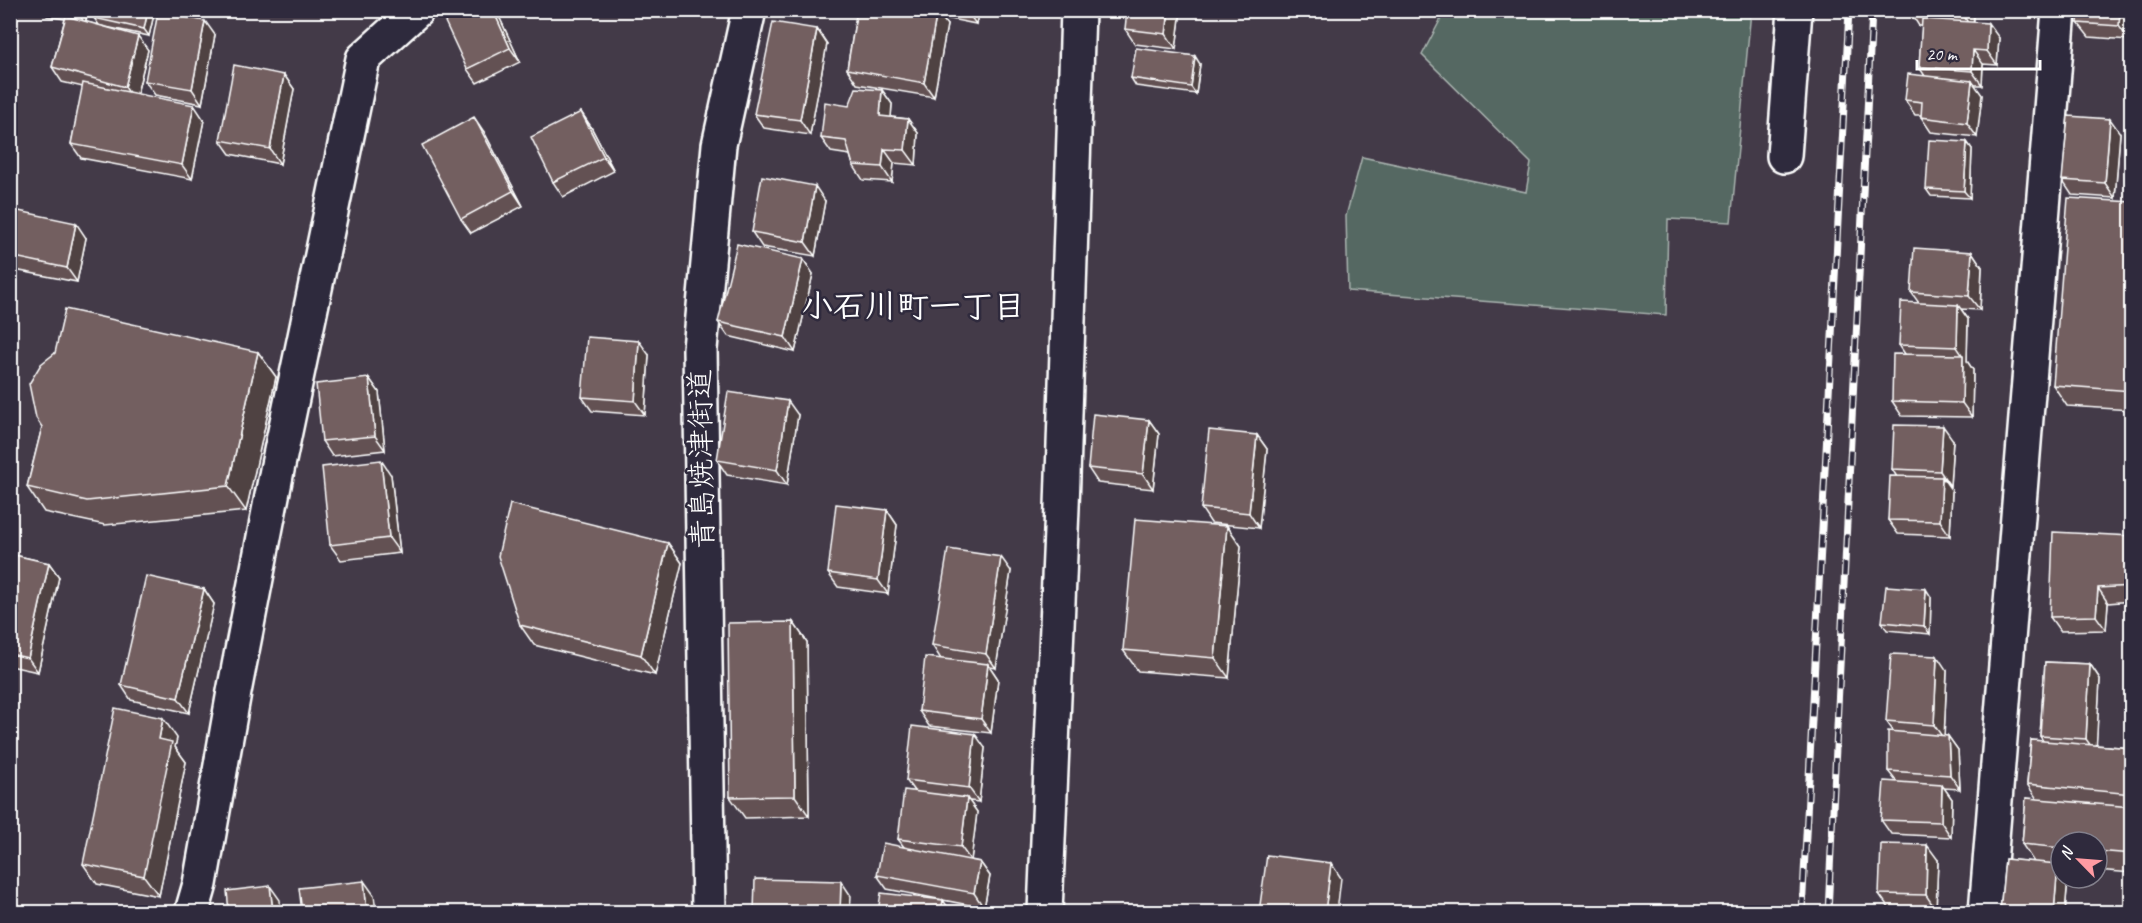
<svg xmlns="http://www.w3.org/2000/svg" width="2142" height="923" font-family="Caveat,'Klee One',sans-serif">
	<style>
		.green { fill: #546862; stroke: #aab4b0; stroke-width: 1.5 }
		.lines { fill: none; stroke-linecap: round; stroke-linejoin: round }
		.minor-casing { stroke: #fff; stroke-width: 38 }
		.major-casing { stroke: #fff; stroke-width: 38 }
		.minor { stroke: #2f2a3d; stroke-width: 33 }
		.major { stroke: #2f2a3d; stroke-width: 33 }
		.rail-casing { stroke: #fff; stroke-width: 7 }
		.rail { stroke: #2f2a3d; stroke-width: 4.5; stroke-dasharray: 14; stroke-linecap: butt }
		.wall { fill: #635153; stroke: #fff; stroke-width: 1.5 }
		.shaded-wall { fill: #504243; stroke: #fff; stroke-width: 1.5 }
		.building { fill: #735e60; stroke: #fff; stroke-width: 1.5 }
		.labels { text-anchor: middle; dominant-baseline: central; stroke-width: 5; stroke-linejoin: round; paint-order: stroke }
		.street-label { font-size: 30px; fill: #fff; stroke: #2f2a3d }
		.neighbourhood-label { font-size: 32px; font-weight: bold; fill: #fff; stroke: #2f2a3d }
	</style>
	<rect width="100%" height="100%" fill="#433a48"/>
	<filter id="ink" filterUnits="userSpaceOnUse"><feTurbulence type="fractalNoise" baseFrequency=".0167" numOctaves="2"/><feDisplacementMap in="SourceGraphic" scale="12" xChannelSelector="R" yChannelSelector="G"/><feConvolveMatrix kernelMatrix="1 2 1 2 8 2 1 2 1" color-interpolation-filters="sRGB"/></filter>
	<g filter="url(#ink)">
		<path class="green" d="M1445 11H1751L1731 222 1668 219 1666 315 1348 291 1346 216 1362 157 1526 192 1531 163 1422 55Z"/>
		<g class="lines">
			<g class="minor-casing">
				<path id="minor" d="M1784 156 1795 10
					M192 912 200 884 234 692 277 470 363 59 417 10
					M1045 912 1062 507 1078 10
					M1986 912 2059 10"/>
			</g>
			<g class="major-casing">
				<path id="major" d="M709 912 700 349 719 145 749 10"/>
			</g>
			<use href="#minor" class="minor"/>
			<use href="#major" class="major"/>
			<g class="rail-casing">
				<path id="rail" d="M1802 912 1849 10
					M1828 912 1872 10"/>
			</g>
			<use href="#rail" class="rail"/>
		</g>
		<path class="wall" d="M43 10H88L86 22 99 25 94 18 96 10H155L149 36 101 26 148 50 137 94 204 120 192 179 81 158 71 144 83 87 62 82 52 67 65 19 47 16Z
			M496 10 520 62 477 83 467 69Z
			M857 10H979L976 24 941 17 947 25 934 97 857 84 847 69Z
			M1181 10 1176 49 1135 44 1125 29Z
			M1909 10H1974V22L1999 38 1997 65 1983 64 1982 85H1974L1982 95 1977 137 1931 132 1921 117V115H1915L1905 100 1925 76 1919 67 1922 26H1919Z
			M2131 10 2129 40 2089 37 2078 23Z
			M817 29 827 44 810 135 764 128 754 114Z
			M215 35 202 104 155 95 145 81Z
			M1200 64 1196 94 1136 86 1131 78Z
			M284 75 294 89 280 164 230 154 220 140Z
			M882 90 892 104 891 117 908 119 918 133 916 165 894 163 892 182 863 180 853 165 850 155 831 152 821 138 849 106Z
			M581 112 591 127 614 171 563 197 553 182Z
			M484 132 523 206 471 233 461 219Z
			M2120 133 2115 198 2072 195 2062 180Z
			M1967 142 1972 149 1970 198 1931 196 1926 189Z
			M825 201 815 256 762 247 752 232Z
			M2132 202V410L2067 406 2053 385Z
			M86 238 77 282 15 270 10 263V256Z
			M1972 252 1982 267 1980 310 1961 309 1968 319 1967 361 1973 370 1972 417 1902 416 1892 401 1905 354 1899 345 1919 303 1911 292Z
			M803 259 813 274 795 352 728 336 718 322Z
			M258 352 276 377 246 511 105 525 44 512 27 487 42 427 55 353Z
			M649 355 645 415 592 411 582 397Z
			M369 378 379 392 385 450 332 456 322 441Z
			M798 415 787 485 727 475 717 460Z
			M1149 420 1159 434 1153 489 1098 483 1088 468Z
			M1257 435 1267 449 1259 528 1211 523 1201 508Z
			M1953 440 1950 486H1948L1952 491 1950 536 1898 534 1888 520 1897 477 1892 469Z
			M391 475 400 553 341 560 330 545Z
			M887 510 897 525 888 594 838 587 828 573Z
			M1227 526 1241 546 1229 678 1138 671 1123 650Z
			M2132 536V601L2108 603 2106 630 2060 631 2050 617Z
			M668 543 682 563 655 675 534 645 520 625Z
			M10 554 49 563 59 577 38 672 10 666Z
			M1011 571 996 668 990 667 998 679 991 733 929 726 919 711 941 659 932 645Z
			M204 589 214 604 189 713 131 700 121 685Z
			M1931 597 1930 634 1887 630 1882 622Z
			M793 622 807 642 809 816 745 818 730 797Z
			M2045 662 2090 664 2100 679 2096 745 2132 748V873L2097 870V842H2061V878H2068L2065 912H2000L2005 859 2034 862 2022 844 2026 798 2037 799 2027 784 2031 740 2043 741 2040 736Z
			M1947 671 1944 736H1948L1958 750 1960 789 1944 788 1952 799 1951 837 1891 834 1881 820 1896 781 1888 771 1894 732 1886 721Z
			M177 738 175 747 186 762 159 896 97 884 83 864Z
			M985 748 979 802 969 801 977 812 971 860 980 862 990 876 984 908 887 889 877 875 904 847 898 839 914 791 906 780Z
			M1938 860 1936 910 1889 908 1879 894Z"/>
		<path class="shaded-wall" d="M81 10H88L85 23 80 16Z
			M148 10H155L149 36 144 29Z
			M493 10H496L520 62 510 48Z
			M966 10H979L976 24Z
			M1169 10H1181L1176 49 1166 34Z
			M1963 10H1974L1973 30 1963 15Z
			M2120 10H2131L2129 40 2119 26Z
			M937 11 947 25 934 97 924 83Z
			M205 21 215 35 202 104 192 89Z
			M1988 23 1999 38 1997 65 1987 51Z
			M817 29 827 44 810 135 800 120Z
			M138 36 148 50 135 101 125 87Z
			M1973 50 1983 64 1982 85 1972 71Z
			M1195 56 1200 64 1196 94 1191 87Z
			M284 75 294 89 280 164 270 149Z
			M1972 81 1982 95 1977 137 1967 123Z
			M882 90 892 104 890 131 880 116Z
			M194 105 204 120 192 179 182 165Z
			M581 112 591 127 614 171 604 157Z
			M474 117 484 132 523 206 513 191Z
			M908 119 918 133 916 165 905 150Z
			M2110 119 2120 133 2115 198 2105 183Z
			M1967 142 1972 149 1970 198 1964 191Z
			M884 149 894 163 892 182 882 167Z
			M815 186 825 201 815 256 805 242Z
			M76 223 86 238 77 282 67 268Z
			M1972 252 1982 267 1980 310 1969 296Z
			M803 259 813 274 795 352 785 337Z
			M1958 305 1968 319 1967 361 1973 370 1972 417 1962 403 1963 356 1957 347Z
			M639 341 649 355 645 415 635 401Z
			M258 352 276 377 246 511 228 486Z
			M369 378 379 392 385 450 375 436Z
			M788 401 798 415 787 485 777 470Z
			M1149 420 1159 434 1153 489 1143 474Z
			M1943 426 1953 440 1950 486 1940 471Z
			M1257 435 1267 449 1259 528 1249 513Z
			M381 460 391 475 400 553 389 538Z
			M1942 477 1952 491 1950 536 1940 521Z
			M887 510 897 525 888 594 878 580Z
			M1227 526 1241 546 1229 678 1215 658Z
			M668 543 682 563 655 675 641 655Z
			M1001 557 1011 571 996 668 986 654Z
			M49 563 59 577 38 672 28 658Z
			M2098 588 2108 603 2106 630 2096 616Z
			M204 589 214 604 189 713 178 698Z
			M1926 589 1931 597 1930 634 1924 626Z
			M793 622 807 642 809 816 795 796Z
			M1937 656 1947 671 1944 739 1934 725Z
			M988 664 998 679 991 733 981 719Z
			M2090 664 2100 679 2096 753 2086 739Z
			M163 718 177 738 175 747 186 762 159 896 144 876 159 739Z
			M975 734 985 748 979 802 969 788Z
			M1948 736 1958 750 1960 789 1950 775Z
			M1942 785 1952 799 1951 837 1941 822Z
			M967 798 977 812 971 861 961 847Z
			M1927 845 1938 860 1936 910 1926 895Z
			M980 862 990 876 984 908 974 893Z
			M1331 863 1341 878 1337 912H1325Z
			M2058 864 2061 868V878H2068L2065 912H2054Z
			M364 881 374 895 376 912H367Z
			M841 881 851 896 850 912H840Z
			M270 886 280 900 281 912H273Z
			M943 900 951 912H941Z"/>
		<path class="building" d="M53 10H81L80 16Z
			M96 10H148L144 29 94 18Z
			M446 10H493L510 48 467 69 441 13Z
			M857 10 937 11 924 83 847 69Z
			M1127 10H1169L1166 34 1125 29Z
			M1909 10H1963V15Z
			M2079 10H2120L2119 26 2078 23Z
			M158 12 205 21 192 89 145 81Z
			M66 16 138 36 125 87 52 67Z
			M1922 19 1988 23 1987 51 1973 50 1972 71 1919 67Z
			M773 22 817 29 800 120 754 114Z
			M1136 48 1195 56 1191 87 1131 78Z
			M234 65 284 75 270 149 220 140Z
			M1908 74 1972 81 1967 123 1921 117 1922 102 1905 100Z
			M83 83 194 105 182 165 71 144Z
			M856 88 882 90 880 116 908 119 905 150 884 149 882 167 853 165 846 141 821 138 825 102 849 106Z
			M581 112 604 157 553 182 531 137Z
			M2068 116 2110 119 2105 183 2062 180Z
			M474 117 513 191 461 219 422 145Z
			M1929 140 1967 142 1964 191 1926 189Z
			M762 176 815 186 805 242 752 232Z
			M2068 198 2132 202V391L2053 385Z
			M14 210 76 223 67 268 10 256V228Z
			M737 244 803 259 785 337 718 322Z
			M1914 248 1972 252 1969 296 1911 292Z
			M1901 302 1958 305 1957 347 1899 345Z
			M65 309 258 352 228 486 87 501 27 487 42 427 36 418 29 384 41 364 55 353Z
			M587 337 639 341 635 401 582 397Z
			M1893 354 1963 355 1962 403 1892 401Z
			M369 378 375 436 322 441 316 384Z
			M728 392 788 401 777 470 717 460Z
			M1093 414 1149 420 1143 474 1088 468Z
			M1894 425 1943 426 1940 471 1892 469Z
			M1209 430 1257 435 1249 513 1201 508Z
			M381 460 389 538 330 545 322 467Z
			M1890 476 1942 477 1940 521 1888 520Z
			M510 504 668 543 641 655 520 625 498 556Z
			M836 504 887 510 878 580 828 573Z
			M1135 519 1227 526 1215 658 1123 650Z
			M2053 532 2132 536V586L2098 588 2096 616 2050 617Z
			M948 549 1001 557 986 654 932 645Z
			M10 554 49 563 28 658 10 654Z
			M146 576 204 589 178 698 121 685Z
			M1886 586 1926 589 1924 626 1882 622Z
			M793 622 795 796 730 797 728 623Z
			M1891 654 1937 656 1934 725 1886 721Z
			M925 657 988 664 981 719 919 711Z
			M2045 662 2090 664 2086 739 2040 736Z
			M2132 686V738H2128Z
			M115 708 163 718 159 739 172 742 144 876 83 864Z
			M912 726 975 734 969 788 906 780Z
			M1888 731 1948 736 1950 775 1888 771Z
			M2031 740 2132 748V794L2027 784Z
			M1884 781 1942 785 1941 822 1881 820Z
			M904 790 967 798 961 847 898 839Z
			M2026 798 2132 807V854L2097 851V842H2061V848L2022 844Z
			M883 843 980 862 974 893 877 875Z
			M1881 844 1927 845 1926 895 1879 894Z
			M1267 855 1331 863 1325 912H1259Z
			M2005 859 2058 864 2054 912H2000Z
			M755 879 841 881 840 912H754Z
			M364 881 367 912H302L299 888Z
			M270 886 273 912H229L227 891Z
			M881 893 943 900 941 912H878Z"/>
	</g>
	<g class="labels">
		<g class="street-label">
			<text transform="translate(701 459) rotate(-91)">青島焼津街道</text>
		</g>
		<g class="neighbourhood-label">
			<text x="913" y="306">小石川町一丁目</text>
		</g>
	</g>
	<rect width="2142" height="923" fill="none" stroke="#2f2a3d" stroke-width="36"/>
	<rect x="18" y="18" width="2106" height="887" fill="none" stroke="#fff" stroke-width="2" filter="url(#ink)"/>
	<g transform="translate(2079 860) rotate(295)"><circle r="28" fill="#2f2a3d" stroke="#827f8b" stroke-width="1.5"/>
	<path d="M0-4.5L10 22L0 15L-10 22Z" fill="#ff9aa2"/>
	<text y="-9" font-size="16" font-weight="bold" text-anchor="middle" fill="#ffffff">N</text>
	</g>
	<path d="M1917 60v9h123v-9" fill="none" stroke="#ffffff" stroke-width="3"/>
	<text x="1926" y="60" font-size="18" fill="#ffffff" stroke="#2f2a3d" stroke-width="4.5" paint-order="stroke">20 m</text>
</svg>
